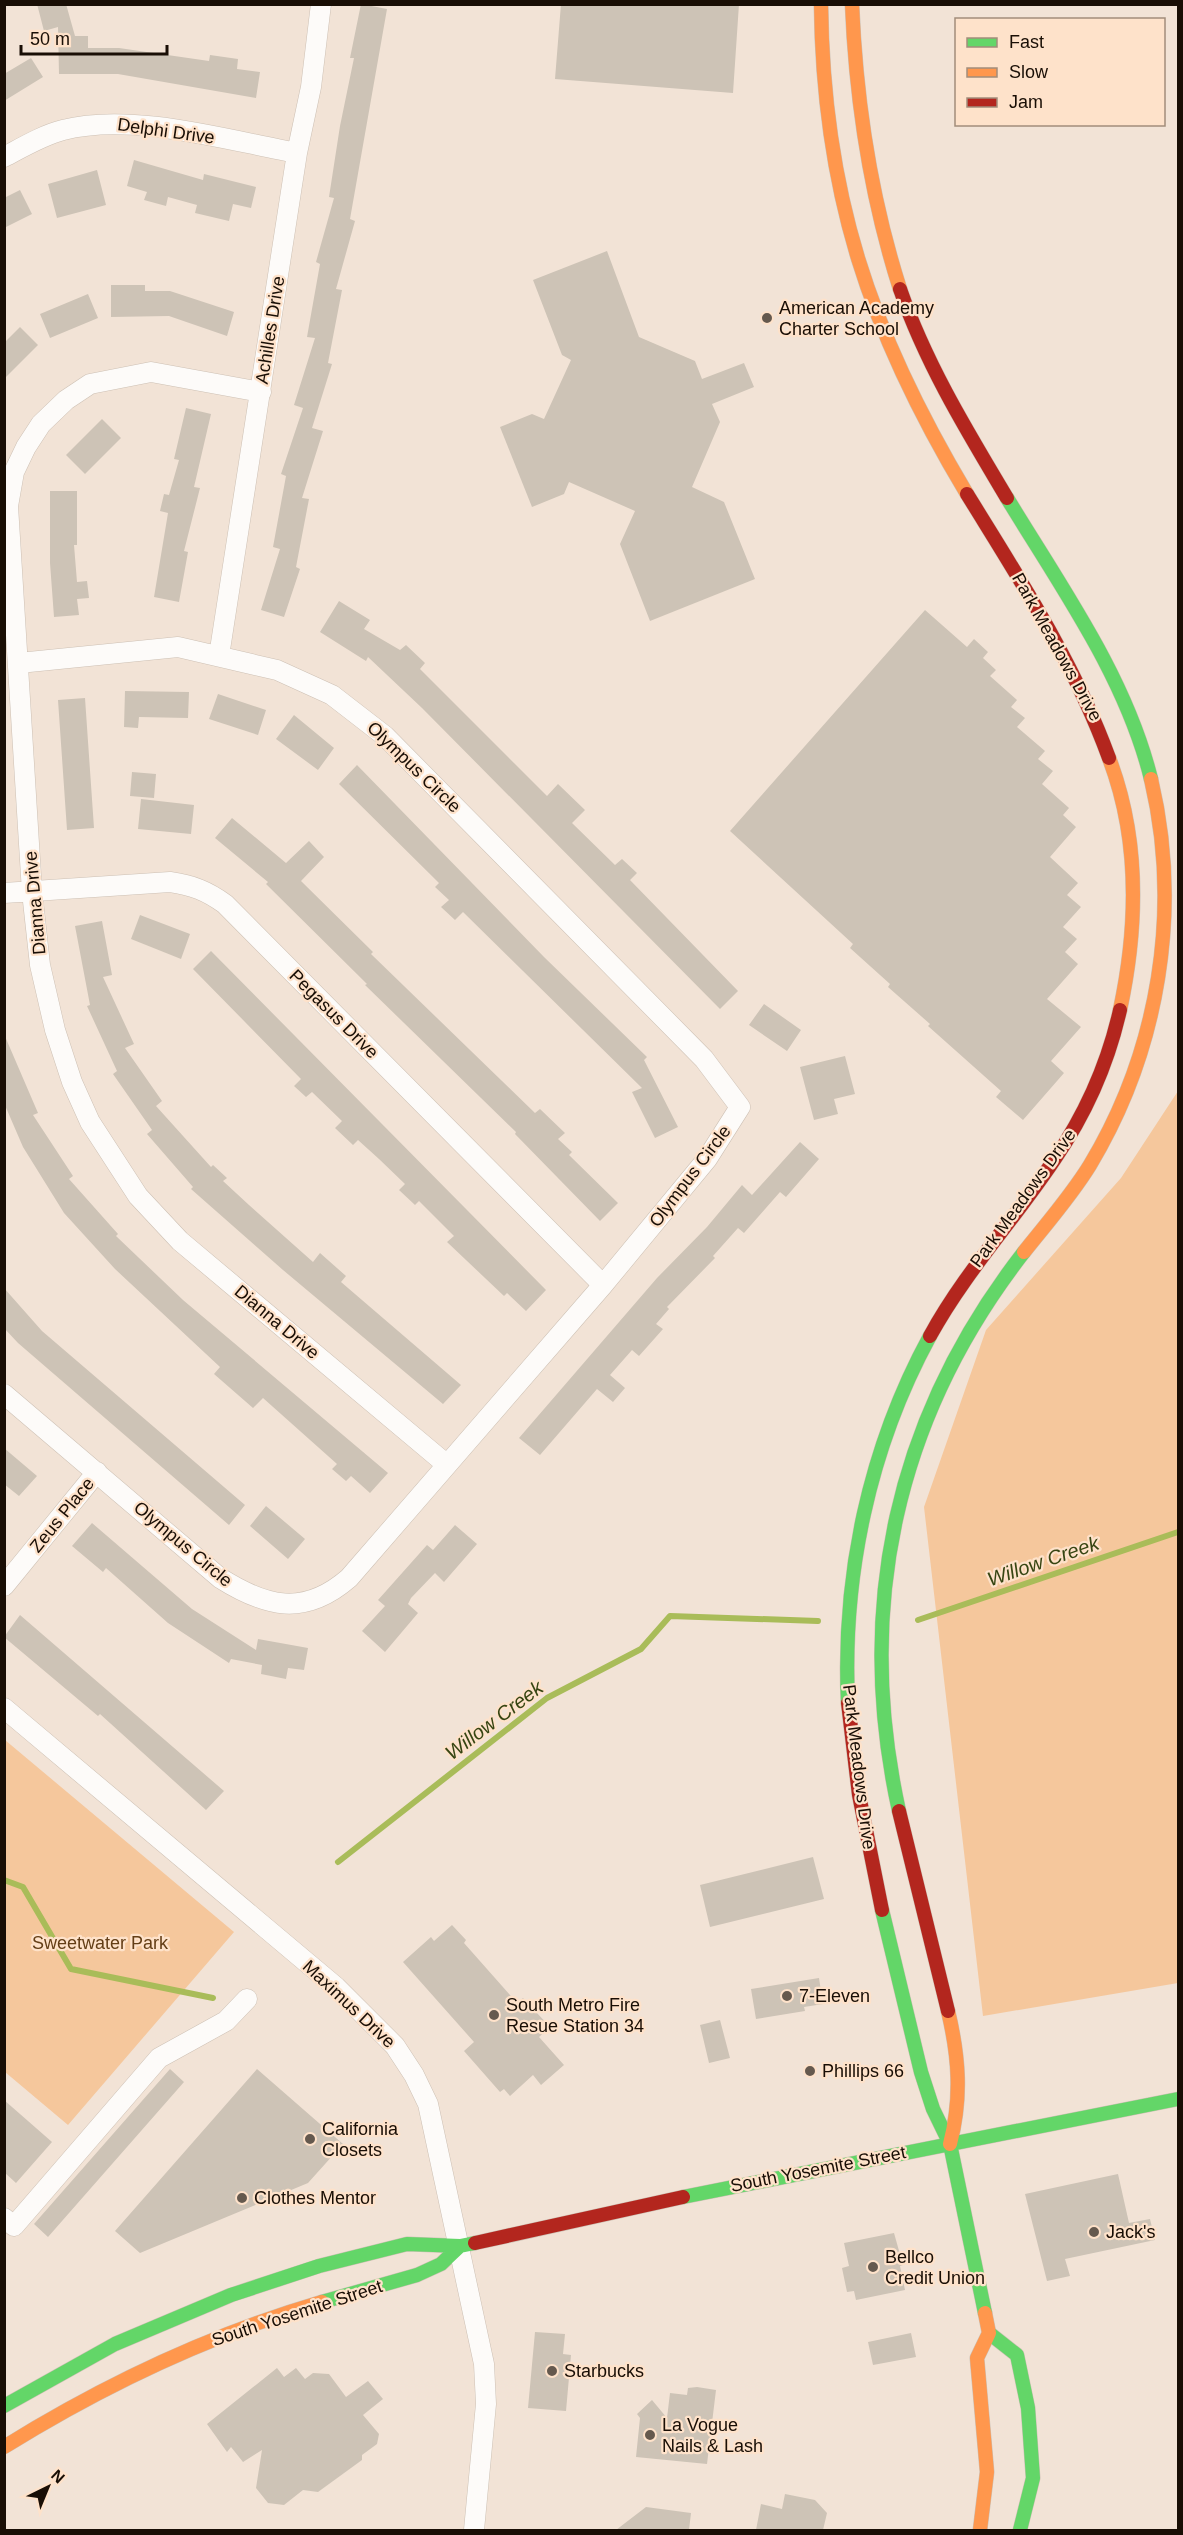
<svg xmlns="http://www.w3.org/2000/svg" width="1183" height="2535" font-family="Arial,sans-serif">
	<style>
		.green { fill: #f5c79c }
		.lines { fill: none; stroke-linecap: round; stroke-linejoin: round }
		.stream { stroke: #a9bc59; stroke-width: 6 }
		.building { fill: #cdc3b6 }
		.street-casing { stroke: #cdc0b4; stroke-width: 21 }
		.fast-casing { stroke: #cdc0b4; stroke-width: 15 }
		.slow-casing { stroke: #cdc0b4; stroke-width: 15 }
		.jam-casing { stroke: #cdc0b4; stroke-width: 15 }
		.street { stroke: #fdfbf9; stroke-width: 20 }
		.fast { stroke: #63d668; stroke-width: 14 }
		.slow { stroke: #ff974d; stroke-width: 14 }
		.jam { stroke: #b3261e; stroke-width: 14 }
		.poi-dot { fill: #65594e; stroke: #fee2ca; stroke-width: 2 }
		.labels { text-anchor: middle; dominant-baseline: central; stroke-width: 4.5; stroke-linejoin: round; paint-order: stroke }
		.street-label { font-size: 18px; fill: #190e05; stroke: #fee2ca }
		.poi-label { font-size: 18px; fill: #190e05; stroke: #fee2ca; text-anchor: start }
		.park-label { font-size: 18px; fill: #643e16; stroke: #fee2ca }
		.water-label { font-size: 20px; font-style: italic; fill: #374512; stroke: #fee2ca }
	</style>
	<rect width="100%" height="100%" fill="#f2e3d6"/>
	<path class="green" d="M1178 1091V1983L983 2016 924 1507 986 1330 1121 1178Z
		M5 1740 234 1932 68 2125 5 2072Z"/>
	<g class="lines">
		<path class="stream" d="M918 1620 1178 1532
			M338 1862 547 1698 641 1649 670 1616 818 1621
			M4 1880 23 1887 71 1969 213 1998"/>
	</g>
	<path class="building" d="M37 4H66L75 36H88V48H119L209 61 210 55 238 59 237 69 260 72 256 98 118 74H59L58 27 44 31Z
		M361 4 387 9 350 219 355 221 336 289 342 290 328 363 332 364 312 428 323 431 302 498 309 499 296 567 300 569 284 617 261 610 280 549 273 547 286 476 281 474 303 408 294 405 315 338 307 337 320 264 316 262 334 198 329 197 340 126 354 58H350Z
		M561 4H739L733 93 555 79Z
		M31 58 43 77 4 101V74Z
		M134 160 203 180 204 174 256 187 251 208 233 204 229 221 195 213 197 205 168 197 166 206 144 200 147 192 127 186Z
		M97 170 106 205 57 218 48 184Z
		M20 190 32 214 4 228V198Z
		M607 251 639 337 695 361 702 379 744 363 754 387 712 404 720 422 692 487 724 502 755 579 650 621 620 544 635 511 569 482 564 494 532 507 500 427 532 414 544 419 571 360 562 355 533 280Z
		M111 285H145V291H170L234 312 227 336 169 316 111 317Z
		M88 294 98 318 50 338 40 314Z
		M20 327 38 345 4 379V343Z
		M186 408 211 414 194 487 200 488 184 551 188 552 179 602 154 597 168 513 160 511 164 494 169 495 179 460 174 459Z
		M102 419 121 438 85 474 66 455Z
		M50 491H77V545H74L77 582 87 581 89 598 77 599 79 615 54 617 50 563Z
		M339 601 370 620 364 629 400 650 406 645 425 663 420 669 547 796 558 784 585 810 572 823 615 865 622 859 637 873 630 880 738 991 720 1009 422 708 368 657 366 661 320 632Z
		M925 610 967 647 974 639 988 652 983 658 996 670 990 676 1017 700 1011 707 1025 718 1017 727 1045 751 1038 759 1053 771 1042 784 1069 808 1063 815 1076 827 1050 857 1078 883 1067 895 1081 907 1063 927 1077 939 1065 952 1078 964 1047 999 1081 1027 1051 1061 1064 1073 1023 1120 996 1097 1001 1091 928 1026 930 1024 888 987 890 984 850 948 853 944 730 831Z
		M125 691 189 692 188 718 139 717 138 728 124 727Z
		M218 694 266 710 258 735 209 719Z
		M85 698 94 828 67 830 58 700Z
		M294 715 334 748 318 770 276 739Z
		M357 765 544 957 647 1057 644 1060 678 1127 655 1138 632 1092 642 1088 463 912 455 920 441 907 449 900 435 887 439 883 339 784Z
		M132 772 156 774 154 798 130 796Z
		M141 799 194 805 191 834 138 829Z
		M232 818 286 863 309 841 324 857 301 881 373 952 371 954 535 1113 540 1109 565 1133 558 1139 572 1152 569 1155 618 1203 600 1221 515 1134 516 1132 365 985 367 984 266 884 268 882 215 838Z
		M140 915 190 934 181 959 131 939Z
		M102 921 112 975 103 977 134 1044 125 1048 162 1101 156 1106 211 1167 213 1165 227 1178 223 1181 249 1205 313 1262 320 1253 346 1276 341 1282 461 1385 443 1404 283 1270 191 1189 193 1187 147 1134 152 1130 113 1074 117 1071 87 1006 90 1005 75 926Z
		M211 951 546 1290 526 1311 507 1293 504 1296 447 1242 454 1236 419 1201 415 1205 399 1190 405 1184 379 1159 358 1140 353 1145 335 1128 342 1121 312 1092 306 1097 294 1086 301 1079 193 969Z
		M764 1004 801 1030 787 1051 749 1025Z
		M4 1034 38 1113 33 1115 73 1176 69 1179 118 1234 116 1236 183 1300 388 1473 370 1493 351 1476 346 1481 332 1469 337 1464 263 1398 253 1408 214 1374 220 1367 115 1269 64 1213 23 1147 4 1103Z
		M845 1056 855 1094 834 1099 838 1114 814 1120 800 1067Z
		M800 1142 819 1159 786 1197 780 1192 744 1233 738 1228 713 1256 715 1258 667 1307 669 1309 656 1324 663 1329 639 1356 632 1350 610 1375 625 1388 613 1402 597 1389 540 1455 519 1438 657 1278 707 1227 742 1185 752 1195Z
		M4 1288 42 1331 245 1505 229 1525 18 1343 4 1328Z
		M4 1448 37 1476 19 1496 4 1484Z
		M266 1506 305 1539 288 1559 250 1526Z
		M92 1523 192 1609 256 1650 258 1639 308 1648 304 1670 288 1668 286 1679 261 1674 262 1665 231 1659 229 1663 168 1623 106 1568 103 1572 72 1546Z
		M455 1525 477 1544 444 1582 435 1573 411 1598 408 1604 418 1613 385 1652 362 1631 385 1606 378 1600 427 1545 433 1550Z
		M20 1615 224 1791 206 1810 100 1714 98 1716 4 1637Z
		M813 1857 824 1899 710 1927 700 1885Z
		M452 1925 466 1940 464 1943 517 2003 523 1998 550 2027 539 2037 564 2065 541 2085 533 2075 510 2096 504 2089 500 2092 464 2051 474 2042 403 1962 431 1937 434 1941Z
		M819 1978 823 2004 804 2007 805 2011 756 2019 751 1989Z
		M720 2020 730 2058 709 2063 700 2025Z
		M170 2069 184 2082 48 2237 34 2224Z
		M257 2069 343 2144 308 2183 140 2253 115 2231Z
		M4 2100 52 2142 16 2183 4 2172Z
		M1118 2174 1129 2223 1150 2219 1155 2240 1065 2259 1070 2276 1047 2281 1025 2194Z
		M894 2233 903 2265 900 2266 905 2290 856 2300 854 2291 847 2292 842 2268 849 2266 844 2243Z
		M535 2332 565 2334 563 2354 571 2355 566 2411 528 2408Z
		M911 2333 916 2357 873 2365 868 2342Z
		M277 2368 284 2377 296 2368 305 2379 313 2373 329 2374 346 2397 368 2381 383 2399 363 2415 379 2434 377 2444 362 2455V2460L318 2492 303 2490 284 2505 268 2503 256 2488 262 2450 243 2462 231 2447 227 2452 207 2424Z
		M697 2387 716 2390 707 2464 636 2457 640 2418 637 2414 652 2400 667 2418 670 2393 687 2395 688 2388Z
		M785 2494 815 2500 827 2513 823 2530H756L761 2504 782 2509Z
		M646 2507 691 2513 689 2530H616Z"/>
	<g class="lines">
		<g class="street-casing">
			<path id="street" d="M4 157C23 147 43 135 63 130 131 112 227 140 297 153
				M261 392 151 372 90 384 66 400 41 424 26 447 14 472 8 506 32 892 40 965 55 1030 72 1082 90 1122 138 1196 180 1241 446 1464
				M219 656 297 153 311 87 321 4
				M4 893 170 882C192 885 207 891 225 904L603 1285
				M4 1394 220 1578C266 1607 304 1617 349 1578L603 1285 707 1159 740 1107 704 1059 385 736 332 695 277 670 178 647 19 663
				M4 1586 97 1472
				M4 1708 336 1987 395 2046 414 2075 428 2104 484 2364 486 2404 474 2530
				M4 2218 14 2226 159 2058 226 2021 247 1999"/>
		</g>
		<g class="fast-casing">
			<path id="fast" d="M1007 498C1061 587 1126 677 1151 779
				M848 1703C842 1576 869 1448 930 1336
				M899 1811C854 1607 896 1416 1024 1252
				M882 1910 921 2072 933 2109 950 2144 985 2313
				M683 2197 1178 2099
				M322 2302 417 2275 441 2264 460 2246
				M989 2333 1017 2355 1028 2408 1033 2478 1020 2530
				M4 2406 115 2344 231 2295 319 2266 407 2244 460 2246 475 2243"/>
		</g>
		<g class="slow-casing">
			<path id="slow" d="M821 4C823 194 870 332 967 494
				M852 4C856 102 870 195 900 289
				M1109 758C1140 839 1138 926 1120 1010
				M1024 1252C1047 1223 1071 1196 1090 1165 1159 1050 1182 910 1151 779
				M948 2011C959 2057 962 2098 950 2144
				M4 2447C104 2385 209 2335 322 2302
				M980 2530 987 2472 977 2358 989 2333 985 2313"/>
		</g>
		<g class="jam-casing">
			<path id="jam" d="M900 289C926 364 967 431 1007 498
				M967 494C1020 580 1074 662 1109 758
				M930 1336C965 1272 1014 1220 1054 1160 1085 1115 1108 1063 1120 1010
				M848 1703 859 1795 882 1910
				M899 1811 948 2011
				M475 2243 683 2197"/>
		</g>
		<use href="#street" class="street"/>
		<use href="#fast" class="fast"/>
		<use href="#slow" class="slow"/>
		<use href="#jam" class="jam"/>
	</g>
	<g class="poi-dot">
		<circle cx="767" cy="318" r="6"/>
		<circle cx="787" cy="1996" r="6"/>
		<circle cx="494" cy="2015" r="6"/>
		<circle cx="810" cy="2071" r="6"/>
		<circle cx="310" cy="2139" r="6"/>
		<circle cx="242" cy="2198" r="6"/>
		<circle cx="1094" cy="2232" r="6"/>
		<circle cx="873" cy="2267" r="6"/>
		<circle cx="552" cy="2371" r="6"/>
		<circle cx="650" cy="2435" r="6"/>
	</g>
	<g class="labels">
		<g class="street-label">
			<text transform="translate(166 131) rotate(8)">Delphi Drive</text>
			<text transform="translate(270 330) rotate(-81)">Achilles Drive</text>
			<text transform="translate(1057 647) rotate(61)">Park Meadows Drive</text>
			<text transform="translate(414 767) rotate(44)">Olympus Circle</text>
			<text transform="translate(35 903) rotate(-95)">Dianna Drive</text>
			<text transform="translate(334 1014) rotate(45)">Pegasus Drive</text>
			<text transform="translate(690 1176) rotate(-53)">Olympus Circle</text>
			<text transform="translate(1023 1198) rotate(-54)">Park Meadows Drive</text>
			<text transform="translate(277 1322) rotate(40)">Dianna Drive</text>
			<text transform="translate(62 1515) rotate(-51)">Zeus Place</text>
			<text transform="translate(183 1544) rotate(40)">Olympus Circle</text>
			<text transform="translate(859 1767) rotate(83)">Park Meadows Drive</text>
			<text transform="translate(349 2004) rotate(43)">Maximus Drive</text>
			<text transform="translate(818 2169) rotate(-11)">South Yosemite Street</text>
			<text transform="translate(297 2313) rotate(-18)">South Yosemite Street</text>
		</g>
		<g class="poi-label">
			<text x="779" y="308">American Academy<tspan x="779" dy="21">Charter School</tspan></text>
			<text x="799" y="1996">7-Eleven</text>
			<text x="506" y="2005">South Metro Fire<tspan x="506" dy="21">Resue Station 34</tspan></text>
			<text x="822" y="2071">Phillips 66</text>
			<text x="322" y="2129">California<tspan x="322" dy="21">Closets</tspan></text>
			<text x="254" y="2198">Clothes Mentor</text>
			<text x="1106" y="2232">Jack's</text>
			<text x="885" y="2257">Bellco<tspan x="885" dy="21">Credit Union</tspan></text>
			<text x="564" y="2371">Starbucks</text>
			<text x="662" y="2425">La Vogue<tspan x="662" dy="21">Nails &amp; Lash</tspan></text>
		</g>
		<g class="park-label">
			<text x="100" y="1943">Sweetwater Park</text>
		</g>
		<g class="water-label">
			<text transform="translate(1043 1561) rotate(-19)">Willow Creek</text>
			<text transform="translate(494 1720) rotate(-37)">Willow Creek</text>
		</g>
	</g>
	<rect width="1183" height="2535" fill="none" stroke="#190e05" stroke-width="12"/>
	<rect x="955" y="18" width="210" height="108" fill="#fee2ca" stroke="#a28d7b" stroke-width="1.5"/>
	<rect x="967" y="38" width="30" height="9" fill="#63d668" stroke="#a28d7b" stroke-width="1.5"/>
	<text x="1009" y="48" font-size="18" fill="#190e05">Fast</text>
	<rect x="967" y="68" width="30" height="9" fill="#ff974d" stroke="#a28d7b" stroke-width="1.5"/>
	<text x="1009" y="78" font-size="18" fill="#190e05">Slow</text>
	<rect x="967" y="98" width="30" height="9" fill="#b3261e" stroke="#a28d7b" stroke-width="1.5"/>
	<text x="1009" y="108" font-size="18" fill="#190e05">Jam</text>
	<g transform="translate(48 2487) rotate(43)" stroke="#fee2ca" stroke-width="4.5" paint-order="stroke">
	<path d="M0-4.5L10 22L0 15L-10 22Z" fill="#190e05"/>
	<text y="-9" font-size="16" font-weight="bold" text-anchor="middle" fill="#190e05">N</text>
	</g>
	<path d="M21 45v9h146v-9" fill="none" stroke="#190e05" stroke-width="3"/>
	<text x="30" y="45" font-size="18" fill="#190e05" stroke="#fee2ca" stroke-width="4.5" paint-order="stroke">50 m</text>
</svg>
